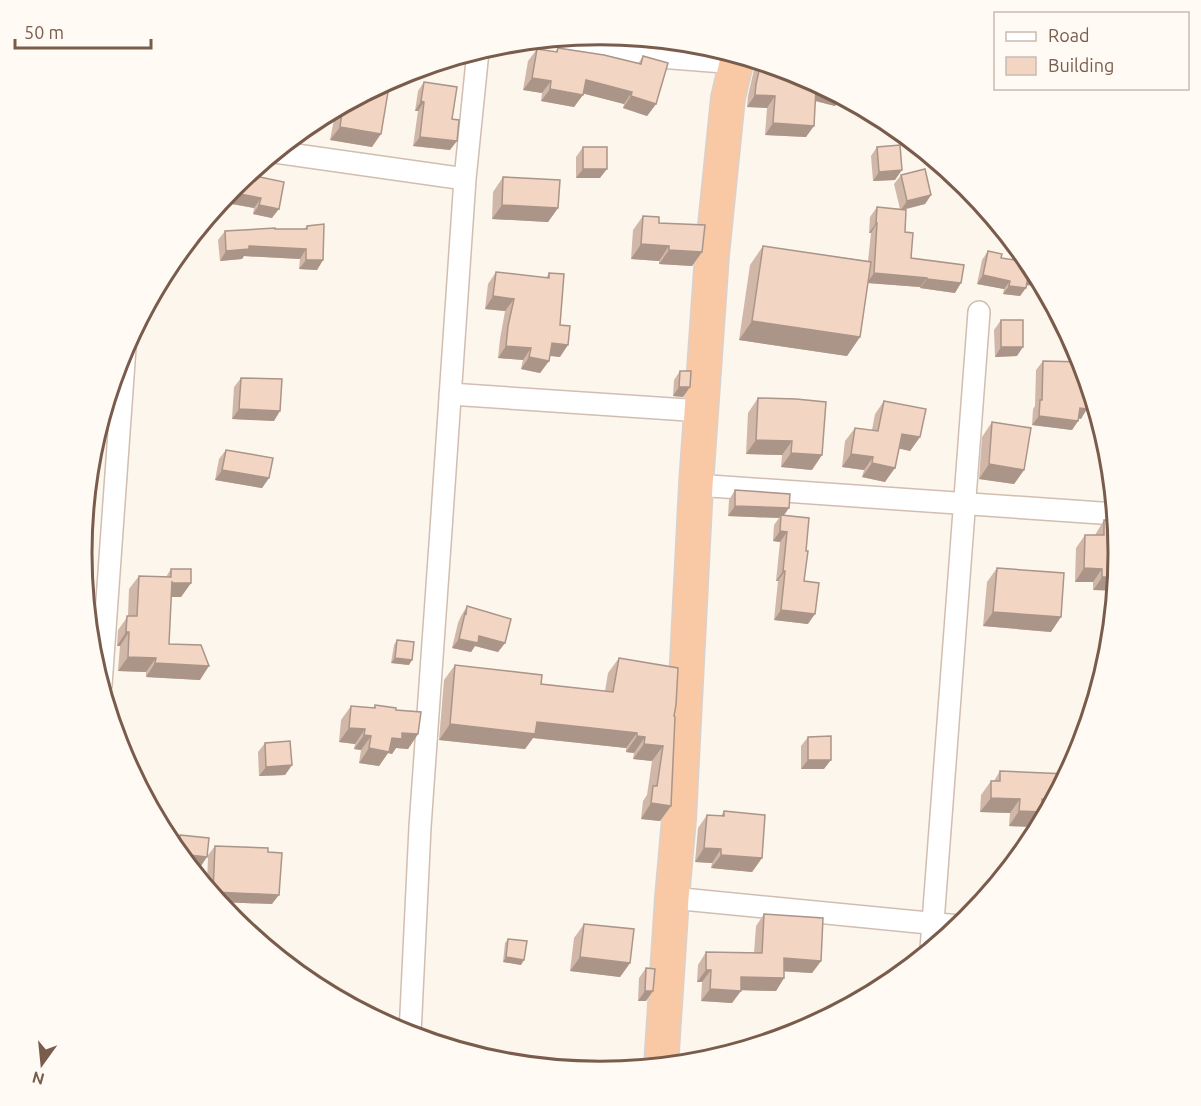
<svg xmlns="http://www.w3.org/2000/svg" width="1201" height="1106" font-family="Ubuntu,sans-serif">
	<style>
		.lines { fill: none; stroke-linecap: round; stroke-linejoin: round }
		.minor-casing { stroke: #d1beb0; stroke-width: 24 }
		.trunk-casing { stroke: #dad1cd; stroke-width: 36 }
		.minor { stroke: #fff; stroke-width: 21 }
		.trunk { stroke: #f9c8a4; stroke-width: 33 }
		.wall { fill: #d1b7a8 }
		.shaded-wall { fill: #aa9588 }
		.building { fill: #f3d5c3; stroke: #aa9588; stroke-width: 1.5 }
		.rim { fill: none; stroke: #7a5c4d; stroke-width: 3 }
	</style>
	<rect width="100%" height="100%" fill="#fdf6ec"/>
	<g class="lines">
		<g class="minor-casing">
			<path id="minor" d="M570 50 736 63
				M275 152 465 179
				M450 394 702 411
				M696 485 1115 514
				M101 685 125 348
				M672 898 959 926
				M931 949 979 312
				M410 1034 420 827 440 544 465 179 478 51"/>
		</g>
		<g class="trunk-casing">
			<path id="trunk" d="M661 1066 672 898 679 819 696 485 712 255 728 98 738 55"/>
		</g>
		<use href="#minor" class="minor"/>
		<use href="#trunk" class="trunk"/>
	</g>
	<path class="wall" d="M558 48 638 64 643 56 656 104 647 116 623 108 624 104 583 93 574 107 541 101 542 93 523 90 528 61 537 49 555 52Z
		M757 61 799 74 842 97 835 106 815 101 806 137 765 135 767 108 747 107 748 96 755 65Z
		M390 80 372 147 330 140 336 109Z
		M424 82 452 119 450 150 413 146 418 111H415L418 91Z
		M583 147 600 178H576V157Z
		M877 147 895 180 873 181 871 156Z
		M901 175 931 195 925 204 903 210 905 232 911 258 955 293 920 288V287L868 283 860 337 847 356 739 340 750 265 763 246 868 261 871 233H869L870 217 877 207 900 209 894 184Z
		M255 176 272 218 253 214 254 208 221 202 234 186Z
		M503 177 558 208 548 222 492 219 493 192Z
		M643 216 659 223 702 252 692 266 659 264V261L631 259 633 230Z
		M307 226 323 260 317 270 299 269 300 259 244 256 242 259 220 261 218 240 225 231 275 229H304Z
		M988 251 1001 258 1043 286 1027 285 1020 296 1003 294 1004 289 977 284 982 260Z
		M496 272 546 278 549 273 560 325V357L550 356 549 361 540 373 521 369 523 360 498 358 500 339 505 311 485 309 488 284Z
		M1001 320 1017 356 995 357 994 330Z
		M1043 361 1081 419 1079 418 1078 421 1072 430 1032 425 1033 409 1035 406 1036 370Z
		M680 371 690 387 683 397 673 396 674 380Z
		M241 378 274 421 232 419 234 387Z
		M758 398 796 399 812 470 781 467 782 455 746 454 748 413Z
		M884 401 920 437 910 451 899 448 885 482 862 477 864 470 842 467 845 441 855 428 872 430 875 414Z
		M992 422 1024 470 1014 484 979 479 982 437Z
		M226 450 269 478 262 488 215 480 219 459Z
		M735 490 784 516 806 551 804 581 808 624 774 620 778 581H776L780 542 773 541 774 525 779 518 728 516 729 500Z
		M1104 520 1119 553 1093 590V582H1075L1076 548 1085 535H1095Z
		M997 568 1051 632 983 626 987 582Z
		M171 569 191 583 181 597H171L169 644 200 680 146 677V672L118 671 120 646H117L118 630 128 616 129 589 139 576 166 577Z
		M467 606 505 643 498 652 475 646 471 652 452 648 458 623 461 616Z
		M397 640 409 665 391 663 394 645Z
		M619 658 674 716 671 806 660 821 641 819 643 801 647 795 652 761 633 759 634 753 626 752V748L533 738 525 749 439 740 444 680 455 665 541 684 605 691 608 673Z
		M375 705 396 710 418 734 408 749 396 748 392 754 388 753 379 766 359 763 361 750 354 749 355 744 339 742 341 720 351 706 373 708Z
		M808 737 824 769H801V746Z
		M265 743 292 765 285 775 259 776 258 752Z
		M1000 771 1045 814H1040L1032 827 1009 826 1010 813 980 812 981 795 991 781H994Z
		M724 811 762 858 752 872 711 868 712 863 695 862 698 828 707 815 721 816Z
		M180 835 201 866 189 865 174 846Z
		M215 846 268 852 272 904 220 902 207 887 208 855Z
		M764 914 821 961 812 973 784 971V978L776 991 741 990 732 1003 701 1001 702 982H697L698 965 706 952 754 953 756 926Z
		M584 924 630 963 620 977 570 971 574 938Z
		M508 939 521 965 503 962 505 943Z
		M646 968V1001H638L639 978Z"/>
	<path class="shaded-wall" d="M601 34 606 35 605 37 591 35Z
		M532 78 551 81 542 93 523 90Z
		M586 80 632 92 624 104 577 92Z
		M816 88 832 92 842 97 835 106 808 99Z
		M550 89 583 95 574 107 541 101Z
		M755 95 775 96 767 108 747 107Z
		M631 96 656 104 647 116 623 108Z
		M421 101 424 102 418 111H415Z
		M773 123 814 126 806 137 765 135Z
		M340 127 381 134 372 147 330 140Z
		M420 137 457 141 450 150 413 146Z
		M583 169H607L600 178H576Z
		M902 170 895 180 873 181 879 172Z
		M229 192 261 198 254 208 221 202Z
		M931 195 925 204 901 210 907 201Z
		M259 205 279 209 272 218 253 214Z
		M502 205 558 208 548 222 492 219Z
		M876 223H877L871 233H869Z
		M641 244 669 246 659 261 631 259Z
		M249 246 306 249 300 259 244 256 242 259 220 261 226 251Z
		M669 250 702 252 692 266 659 264Z
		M306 260H323L317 270 299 269Z
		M874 273 927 278 920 287 867 283Z
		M983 275 1010 281 1004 289 977 284Z
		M1028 276 1038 277 1043 286 1022 285Z
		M927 279 961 283 955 293 920 288Z
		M1009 286 1026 288 1020 296 1003 294Z
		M493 296 514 299 505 311 485 309Z
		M752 321 860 337 847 356 739 340Z
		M552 343 568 345 560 357 544 355Z
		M506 346 531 348 523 360 498 358Z
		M1001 347H1023L1017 356 995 357Z
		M529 357 549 361 540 373 521 369Z
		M679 387H690L683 397 673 396Z
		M1080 408 1087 409 1081 419 1073 417Z
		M239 409 280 411 274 421 232 419Z
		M1039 416 1078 421 1072 430 1032 425Z
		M902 434 920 437 910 451 892 447Z
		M756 440 792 441 782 455 746 454Z
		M791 453 822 455 812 470 781 467Z
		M851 454 873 457 864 470 842 467Z
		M872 463 895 468 885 482 862 477Z
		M989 464 1024 470 1014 484 979 479Z
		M222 470 269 478 262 488 215 480Z
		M735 506 789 508 782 518 781 515 779 518 728 516Z
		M780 531 787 532 780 542 773 541Z
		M1084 568 1102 569 1093 582H1075Z
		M783 571H785L778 581H776Z
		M1102 577H1117L1115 591 1093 590Z
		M172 583H191L181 597H162Z
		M781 610 815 614 808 624 774 620Z
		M993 612 1061 617 1051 632 983 626Z
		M126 632H129L120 646H117Z
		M479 636 505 643 498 652 475 646 471 652 452 648 459 639Z
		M128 657 156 658 146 672 118 671Z
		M395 658 412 660 409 665 391 663Z
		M155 663 209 666 200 680 146 677Z
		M537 722 637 733 626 748 533 738 525 749 439 740 450 724Z
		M349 728 365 729 355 744 339 742Z
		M402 733 418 734 408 749 396 748 392 754 388 753 379 766 359 763 369 748Z
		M364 735 371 736 361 750 354 749Z
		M637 736 645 737 634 753 626 752Z
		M644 744 663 746 652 761 633 759Z
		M808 760H831L824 769H801Z
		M292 765 285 775 259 776 266 767Z
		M1055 787H1061L1050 806 1045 814H1040L1032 827 1009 826 1019 811 1042 799Z
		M991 798 1020 799 1010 813 980 812Z
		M651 803 671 806 660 821 641 819Z
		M704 848 721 849 712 863 695 862Z
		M180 854 207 857 201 866 189 865Z
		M721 855 762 858 752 872 711 868Z
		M213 892 279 895 272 904 220 902 212 893Z
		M506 957 524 960 521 965 503 962Z
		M580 957 630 963 620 977 570 971Z
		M784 958 821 961 812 973 776 971Z
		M706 970H711L702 982H697Z
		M741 977 784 978 776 991 732 990Z
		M710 989 741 991 732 1003 701 1001Z
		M645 991H653L646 1001H638Z"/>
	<path class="building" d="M558 48 604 55 641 64 643 56 668 63 656 104 631 96 632 92 586 80 583 95 550 89 551 81 532 78 537 49 557 52Z
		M761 62 799 74 832 92 816 88 814 126 773 123 775 96 755 95 756 84Z
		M390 80 381 134 340 127 343 105Z
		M424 82 457 87 452 119 459 120 457 141 420 137 424 102 421 101Z
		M900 145 902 170 879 172 877 147Z
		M583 147H607V169H583Z
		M925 169 931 195 907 201 901 175Z
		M250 173 256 174 255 176 284 182 279 209 259 205 261 198 229 192 234 186Z
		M503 177 560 180 558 208 502 205Z
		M877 207 906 210 905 232 913 233 911 258 964 265 961 283 927 279V278L874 273 877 223H876Z
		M643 216 659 217V223L705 225 702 252 669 250V246L641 244Z
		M324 224 323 260H306V249L249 246V249L226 251 225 231 275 228V229H307V226Z
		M763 246 871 262 860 337 752 321Z
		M988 251 1002 254 1001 258 1029 262 1038 277 1028 276 1026 288 1009 286 1010 281 983 275Z
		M496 272 549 278V273L564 274 560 325 570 326 568 345 552 343 549 361 529 357 531 348 506 346 508 326 514 299 493 296Z
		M1001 320H1023V347H1001Z
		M1043 361 1082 362 1091 391 1087 409 1080 408 1078 421 1039 416 1040 400H1042Z
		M680 371H691L690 387H679Z
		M241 378 282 379 280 411 239 409Z
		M758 398 796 399 826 402 822 455 791 453 792 441 756 440Z
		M884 401 926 409 920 437 902 434 895 468 872 463 873 457 851 454 855 428 878 431Z
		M992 422 1031 428 1024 470 989 464Z
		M226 450 273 458 269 478 222 470Z
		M735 490 790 494 789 508 735 506Z
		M781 515 809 518 806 551H808L804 581 819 583 815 614 781 610 785 571H783L787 532 780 531Z
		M1104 520 1116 521 1119 553 1117 577H1102V569L1084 568 1085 535H1104Z
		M83 547 86 548 83 567 82 553Z
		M997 568 1064 573 1061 617 993 612Z
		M171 569H191V583H172V581L169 644 201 645 209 666 155 663 156 658 128 657 129 632H126L127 616H137L139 576 171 577Z
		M467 606 511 619 505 643 479 636 478 643 459 639 465 613 466 614Z
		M397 640 414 642 412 660 395 658Z
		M619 658 678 668 676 705 674 716 675 717 671 806 651 803 653 786H657L663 746 644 744 645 737 637 736V733L537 722 535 734 450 724 455 665 542 675 541 684 613 692Z
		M375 705 396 708V710L421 712 418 734 402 733V739L392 738 389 752 369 748 371 736 364 735 365 729 349 728 351 706 375 708Z
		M831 736V760H808V737Z
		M290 741 292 765 266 767 265 743Z
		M1000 771 1067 774 1061 787H1055V798L1054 800 1042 799V812L1019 811 1020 799 991 798V781H1000Z
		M724 811 765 815 762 858 721 855V849L704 848 707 815 724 816Z
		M180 835 209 838 207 857 180 854 179 852Z
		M215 846 268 848V852L282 853 279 895 213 892Z
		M764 914 823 918 821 961 784 958V978L741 977V991L710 989 711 970H706V952L762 953Z
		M584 924 634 929 630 963 580 957Z
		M508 939 527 941 524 960 506 957Z
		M646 968 655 969 653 991H645Z"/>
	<path d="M0 0H1201V1106H0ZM92 553a508 508 0 1 1 1016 0a508 508 0 1 1-1016 0Z" fill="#fffaf3" fill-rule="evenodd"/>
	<path class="rim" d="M92 553a508 508 0 1 1 1016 0a508 508 0 1 1-1016 0Z"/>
	<rect x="994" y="12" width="195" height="78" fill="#fffaf3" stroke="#cabbb1" stroke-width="1.5"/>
	<rect x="1006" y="32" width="30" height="9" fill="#ffffff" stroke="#cabbb1" stroke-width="1.5"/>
	<text x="1048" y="42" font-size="18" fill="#7a5c4d">Road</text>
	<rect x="1006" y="57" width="30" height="18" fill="#f3d5c3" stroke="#cabbb1" stroke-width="1.5"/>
	<text x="1048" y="72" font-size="18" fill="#7a5c4d">Building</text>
	<g transform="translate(42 1064) rotate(195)" stroke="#fffaf3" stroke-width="4.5" paint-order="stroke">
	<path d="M0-4.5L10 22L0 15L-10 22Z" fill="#7a5c4d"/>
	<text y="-9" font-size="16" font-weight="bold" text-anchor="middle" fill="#7a5c4d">N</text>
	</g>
	<path d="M15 39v9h136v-9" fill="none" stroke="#7a5c4d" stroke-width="3"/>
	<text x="24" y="39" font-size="18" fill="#7a5c4d" stroke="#fffaf3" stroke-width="4.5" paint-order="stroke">50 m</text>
</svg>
